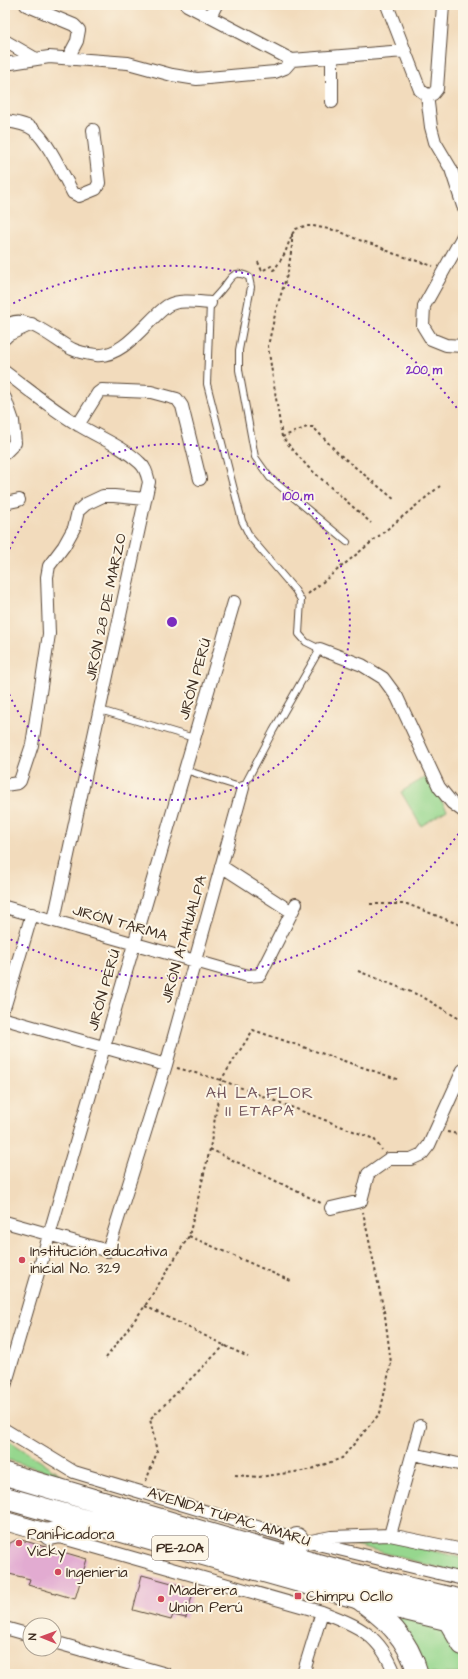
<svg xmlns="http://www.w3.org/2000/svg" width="468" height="1679" font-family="'Architects Daughter',sans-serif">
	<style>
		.green { fill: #96d78e; stroke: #688056 }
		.building { fill: #e2abd1 }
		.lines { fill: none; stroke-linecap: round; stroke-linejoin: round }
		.lane-casing { stroke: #564536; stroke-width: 8 }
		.street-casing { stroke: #564536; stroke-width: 14 }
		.secondary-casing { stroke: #564536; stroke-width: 20 }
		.primary-casing { stroke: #564536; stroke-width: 22 }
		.highway-casing { stroke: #564536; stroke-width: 24 }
		.path { stroke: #564536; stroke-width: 2; stroke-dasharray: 3 3; stroke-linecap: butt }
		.lane { stroke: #fff; stroke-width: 6 }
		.street { stroke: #fff; stroke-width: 12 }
		.secondary { stroke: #fff; stroke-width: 18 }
		.primary { stroke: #fff; stroke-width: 20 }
		.highway { stroke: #fff; stroke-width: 22 }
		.ring { fill: none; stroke: #7b2cbf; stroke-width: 2; stroke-dasharray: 2 4 }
		.poi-dot { fill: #d1495b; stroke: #fcf5e5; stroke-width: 1.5 }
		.labels { text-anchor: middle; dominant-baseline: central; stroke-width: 4; stroke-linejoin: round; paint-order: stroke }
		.shield { fill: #fcf5e5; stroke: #75675a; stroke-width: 1 }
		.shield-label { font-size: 14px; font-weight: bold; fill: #3b2a1e }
		.street-label { font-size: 15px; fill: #3b2a1e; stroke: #fcf5e5 }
		.poi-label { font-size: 15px; fill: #3b2a1e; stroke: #fcf5e5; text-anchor: start }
		.neighbourhood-label { font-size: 16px; letter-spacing: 1px; fill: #75575d; stroke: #fcf5e5 }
		.centre { fill: #7b2cbf; stroke: #fcf5e5; stroke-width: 2 }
		.ring-label { font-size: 12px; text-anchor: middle; font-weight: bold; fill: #7b2cbf; stroke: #fcf5e5; stroke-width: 4; stroke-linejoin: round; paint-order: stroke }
	</style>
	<rect width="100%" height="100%" fill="#fcf5e5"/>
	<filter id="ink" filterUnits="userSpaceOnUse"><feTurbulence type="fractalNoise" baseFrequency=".025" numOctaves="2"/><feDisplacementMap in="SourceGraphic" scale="8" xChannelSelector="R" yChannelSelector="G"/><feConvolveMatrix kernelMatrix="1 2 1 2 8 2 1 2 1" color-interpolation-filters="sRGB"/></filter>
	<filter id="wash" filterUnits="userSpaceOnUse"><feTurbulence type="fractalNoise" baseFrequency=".012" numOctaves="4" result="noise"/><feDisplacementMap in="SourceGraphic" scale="16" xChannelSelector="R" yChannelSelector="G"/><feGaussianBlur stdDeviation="0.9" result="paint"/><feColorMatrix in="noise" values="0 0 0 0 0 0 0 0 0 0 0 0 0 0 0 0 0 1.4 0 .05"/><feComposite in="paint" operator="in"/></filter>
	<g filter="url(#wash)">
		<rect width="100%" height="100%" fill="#f2dbbc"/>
		<path class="green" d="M427 776 447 810 421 826 401 792Z
			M5 1438 63 1476 5 1459Z
			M387 1540 463 1558V1573L443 1569 341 1541Z
			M390 1614 445 1626C455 1641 463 1656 463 1674H427Z"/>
		<g id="blocks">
			<path class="building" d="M18 1539 87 1559 75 1599 28 1585 30 1579 5 1573V1561L10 1543Z
				M142 1575 194 1589 186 1618 173 1615 171 1620 133 1610Z"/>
		</g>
	</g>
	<g filter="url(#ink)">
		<use href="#blocks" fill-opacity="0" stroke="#564536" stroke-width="1"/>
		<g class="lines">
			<g class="lane-casing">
				<path id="lane" d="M100 710 194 738
					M185 770 243 788 273 731 320 649 306 642 299 634 301 600 295 590 250 537 242 521 207 384 210 303C214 298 219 293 223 288 232 277 233 269 249 277L251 287 239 350V370L255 457 270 478 347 542"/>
			</g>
			<g class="street-casing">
				<path id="street" d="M26 5 74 25 79 30 77 41 68 58
					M187 5 292 60
					M387 5 420 90 427 95
					M210 17 216 5
					M5 41 36 59
					M332 57V102
					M292 60 404 51
					M5 64 49 57 128 63 172 75 197 79 275 72 285 68 292 60
					M427 95 431 127 435 142 451 169 463 206
					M427 95 433 94 437 89 443 5
					M5 121C14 122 27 124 34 130 49 143 63 175 73 193L79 196 96 189 99 183 93 130
					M463 236 424 306 423 326 431 339 446 345 463 346
					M5 328C22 308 55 341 72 349 78 352 89 354 96 355 124 358 148 319 167 306 179 299 197 302 210 303
					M5 338 8 335 32 324
					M5 372C29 390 52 409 77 424 98 437 122 446 140 463 146 468 147 475 149 482L54 920
					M5 398 13 421 15 443 5 453
					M78 425 98 393 102 390 151 392 177 399 182 406 200 479
					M5 503 19 500
					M320 649 362 665 383 678 397 697 439 787 452 803 463 811
					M5 785 18 783 20 781 32 745 49 634 47 577 49 566 64 546 74 528 78 511 86 504 103 496H114L145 499
					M221 866 292 912
					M5 907 248 976 260 975 296 904
					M5 1005 32 914
					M5 1019 166 1065
					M331 1208 361 1201 368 1174 389 1159H411L422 1154 429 1145 463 1070
					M5 1222 108 1251 166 1065 243 788
					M5 1386 234 602
					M5 1430 74 1472 297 1539 463 1579
					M413 1454 463 1465
					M390 1535 420 1426
					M56 1536 322 1612C359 1626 380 1635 395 1674
					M311 1541 331 1537 390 1535 463 1550
					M5 1628 30 1635
					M54 1642 166 1674
					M303 1674 322 1612"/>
			</g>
			<g class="secondary-casing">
				<path id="secondary" d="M5 1521 50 1534"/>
			</g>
			<g class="primary-casing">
				<path id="primary" d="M356 1597C387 1620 407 1636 418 1674"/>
			</g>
			<g class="highway-casing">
				<path id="highway" d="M5 1474C156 1518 309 1567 463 1601
					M5 1498 356 1597 463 1623
					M50 1534 94 1525
					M294 1557 297 1539
					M443 1613 449 1620 463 1644"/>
			</g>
			<path class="path" d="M292 234V246L288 272 276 310 268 346 282 437 308 467 371 523
				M258 262 262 271 271 266 273 270 275 269 285 253 292 234 296 229 305 226H313L339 231 356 239 378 246 392 253 433 266
				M5 306 9 312
				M282 437 307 427H313L338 453 395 500
				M308 594 440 486
				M370 904H407L463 926
				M358 971 421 996 463 1021
				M177 1068 221 1080 374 1139 382 1150
				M447 1132 463 1135
				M210 1149 321 1203
				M189 1236 293 1282
				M145 1306 248 1357
				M106 1358 145 1306 189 1236 210 1149 221 1080 253 1030 397 1079
				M235 1475 259 1477 309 1470 342 1458 380 1413 391 1363 385 1316 363 1212
				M146 1481 157 1452 150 1419 225 1345"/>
			<use href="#lane" class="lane"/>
			<use href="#street" class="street"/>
			<use href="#secondary" class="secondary"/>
			<use href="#primary" class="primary"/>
			<use href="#highway" class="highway"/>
		</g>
	</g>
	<g class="ring">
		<path d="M5 560A178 178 0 1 1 5 684"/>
		<path d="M462 829A356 356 0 0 1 8 938M8 306A356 356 0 0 1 462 415"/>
	</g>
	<g class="poi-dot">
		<circle cx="22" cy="1260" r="4"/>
		<circle cx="19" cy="1543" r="4"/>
		<circle cx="58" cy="1572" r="4"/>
		<rect x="294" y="1592" width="8" height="8" rx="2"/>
		<circle cx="161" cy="1599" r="4"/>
	</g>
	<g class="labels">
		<rect class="shield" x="152" y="1536" width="56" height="24" rx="3"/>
		<g class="shield-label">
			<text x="180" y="1548">PE-20A</text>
		</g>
		<g class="street-label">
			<text transform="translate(106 607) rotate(-78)">JIRÓN 28 DE MARZO</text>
			<text transform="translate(195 679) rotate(-74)">JIRÓN PERÚ</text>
			<text transform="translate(120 923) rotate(16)">JIRÓN TARMA</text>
			<text transform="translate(184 939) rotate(-74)">JIRÓN ATAHUALPA</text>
			<text transform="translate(104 990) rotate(-74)">JIRÓN PERÚ</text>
			<text transform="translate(229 1517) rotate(17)">AVENIDA TÚPAC AMARU</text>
		</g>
		<g class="poi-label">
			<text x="30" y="1251">Institución educativa<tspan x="30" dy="17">inicial No. 329</tspan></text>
			<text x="27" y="1534">Panificadora<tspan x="27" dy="17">Vicky</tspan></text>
			<text x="66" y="1572">Ingenieria</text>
			<text x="169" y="1590">Maderera<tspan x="169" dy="17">Union Perú</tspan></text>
			<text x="306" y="1596">Chimpu Ocllo</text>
		</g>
		<g class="neighbourhood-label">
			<text x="260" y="1093">AH LA FLOR<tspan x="260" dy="18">II ETAPA</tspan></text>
		</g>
	</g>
	<circle cx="172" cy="622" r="6" class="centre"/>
	<g class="ring-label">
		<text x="424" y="374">200 m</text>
		<text x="298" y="500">100 m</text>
	</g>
	<rect width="468" height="1679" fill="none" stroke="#fcf5e5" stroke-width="20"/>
	<g transform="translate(42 1637) rotate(271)"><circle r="19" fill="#fcf5e5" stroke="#afa495"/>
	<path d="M0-3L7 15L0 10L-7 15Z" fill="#d1495b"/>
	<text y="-6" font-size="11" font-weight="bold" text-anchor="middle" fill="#3b2a1e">N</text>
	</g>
</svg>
